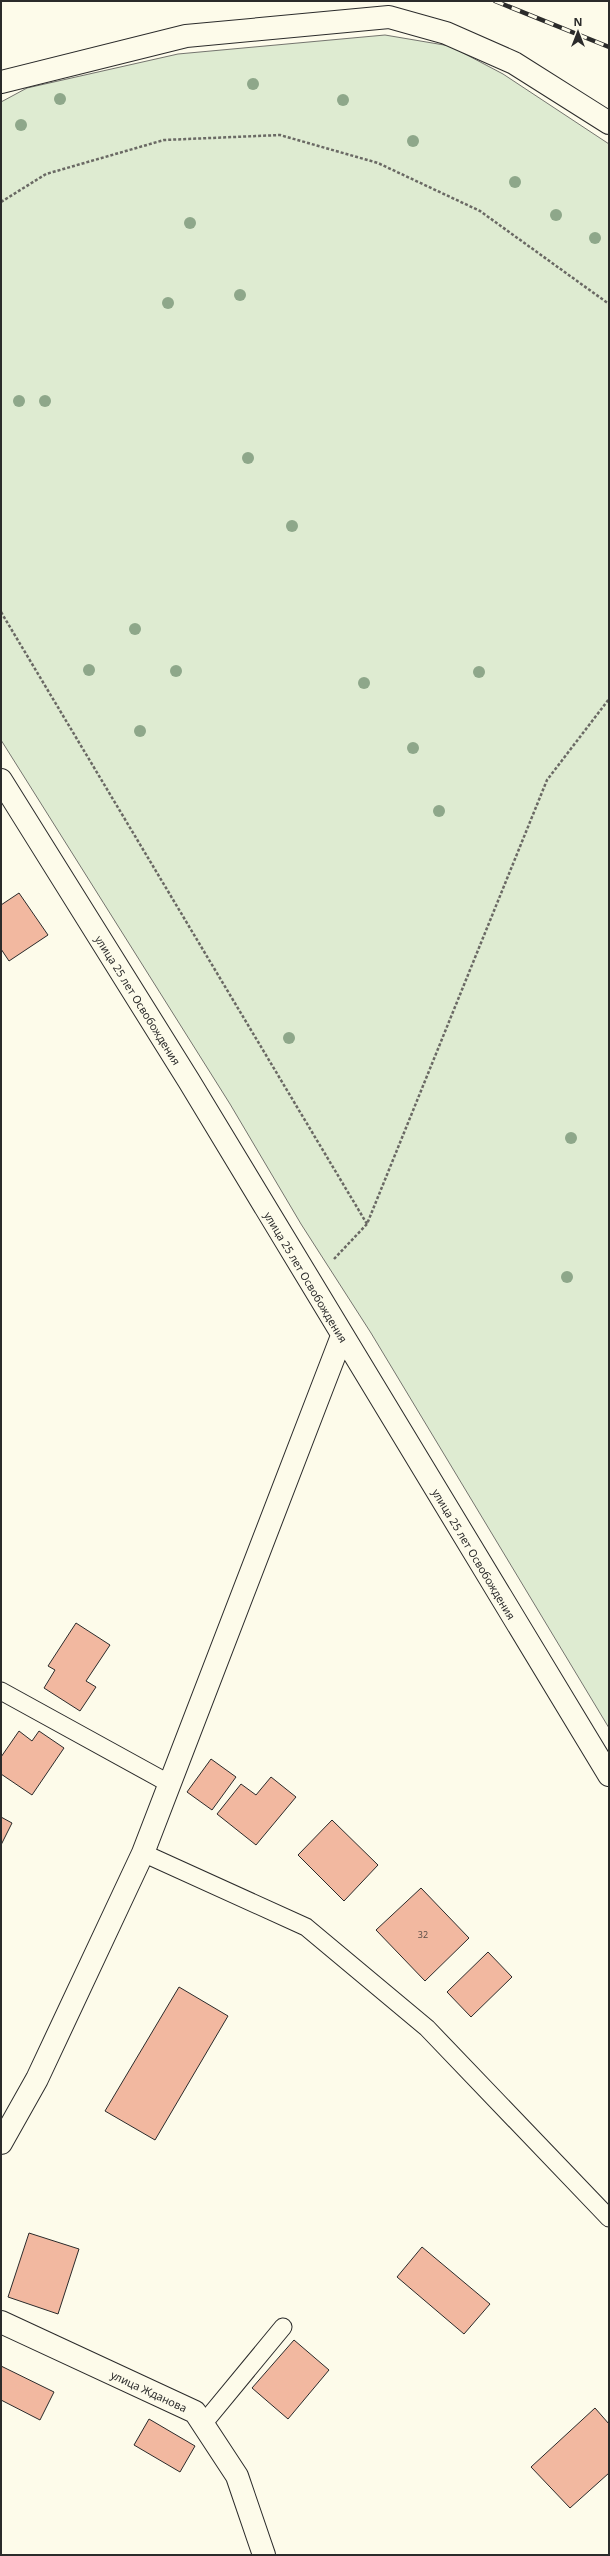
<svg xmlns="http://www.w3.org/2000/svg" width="610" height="2556" font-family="'Noto Sans',sans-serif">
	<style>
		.green { fill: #deebd1; stroke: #74746e }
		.building { fill: #f2b8a0; stroke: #2b2b2b }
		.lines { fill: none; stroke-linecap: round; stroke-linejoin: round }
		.lane-casing { stroke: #2b2b2b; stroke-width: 19 }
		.street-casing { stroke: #2b2b2b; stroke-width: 24 }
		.path { stroke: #6a6964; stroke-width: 2.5; stroke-dasharray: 3 2; stroke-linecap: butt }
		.lane { stroke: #fdfbea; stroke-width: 17 }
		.street { stroke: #fdfbea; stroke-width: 22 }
		.rail-casing { stroke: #2b2b2b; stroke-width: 4.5 }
		.rail { stroke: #fdfbea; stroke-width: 3; stroke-dasharray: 9; stroke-linecap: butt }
		.tree { fill: #8ea78a }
		.labels { text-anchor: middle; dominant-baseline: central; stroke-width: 3; stroke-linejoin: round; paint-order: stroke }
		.number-label { font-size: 9px; fill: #5d4e48 }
		.street-label { font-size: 11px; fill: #2b2b2b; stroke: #fdfbea }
	</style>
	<rect width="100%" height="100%" fill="#fdfbea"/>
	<path class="green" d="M385 35 450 46 503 74 609 144V1728L371 1333 301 1224 230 1104 1 740V102L27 88 178 54Z"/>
	<path class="building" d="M19 893 48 935 9 961 1 949V905Z
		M76 1623 110 1645 86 1681 96 1687 80 1711 44 1688 55 1670 48 1666Z
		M19 1731 32 1741 39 1731 64 1748 32 1795 1 1774V1757Z
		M211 1759 236 1777 212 1810 187 1792Z
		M271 1777 296 1797 256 1845 217 1814 241 1784 256 1795Z
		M1 1817 12 1823 1 1845Z
		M332 1820 378 1865 344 1901 298 1855Z
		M421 1888 469 1938 425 1981 376 1930Z
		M488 1952 512 1977 471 2017 447 1992Z
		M179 1987 228 2016 155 2140 105 2111Z
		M29 2233 79 2249 58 2314 8 2297Z
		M422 2247 490 2304 464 2334 397 2277Z
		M294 2340 329 2370 288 2419 252 2388Z
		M1 2366 54 2392 40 2420 1 2400Z
		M595 2408 609 2424V2473L570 2508 531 2467Z
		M149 2419 195 2446 180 2472 134 2445Z"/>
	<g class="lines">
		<g class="lane-casing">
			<path id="lane" d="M1 1691 170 1784
				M143 1853 306 1927 427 2028 609 2218
				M203 2424 283 2327"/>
		</g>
		<g class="street-casing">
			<path id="street" d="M1 82 186 36 389 17 446 33 514 63 609 123
				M1 780 189 1081 609 1775
				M1 2143 37 2079 143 1853 342 1336
				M1 2322 195 2412 237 2476 264 2555"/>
		</g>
		<path class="path" d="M1 202 46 174 164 140 280 135 378 163 480 211 609 304
			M1 612 367 1224
			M334 1259 367 1224 547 780 609 699"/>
		<use href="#lane" class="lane"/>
		<use href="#street" class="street"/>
		<g class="rail-casing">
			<path id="rail" d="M495 1 609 47"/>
		</g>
		<use href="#rail" class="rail"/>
	</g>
	<g class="tree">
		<circle cx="253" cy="84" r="6"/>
		<circle cx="60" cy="99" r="6"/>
		<circle cx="343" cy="100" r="6"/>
		<circle cx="21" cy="125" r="6"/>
		<circle cx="413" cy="141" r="6"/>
		<circle cx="515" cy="182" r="6"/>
		<circle cx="556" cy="215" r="6"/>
		<circle cx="190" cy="223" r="6"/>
		<circle cx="595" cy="238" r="6"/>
		<circle cx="240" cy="295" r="6"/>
		<circle cx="168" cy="303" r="6"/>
		<circle cx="19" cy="401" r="6"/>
		<circle cx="45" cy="401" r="6"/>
		<circle cx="248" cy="458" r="6"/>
		<circle cx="292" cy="526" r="6"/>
		<circle cx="135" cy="629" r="6"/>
		<circle cx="89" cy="670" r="6"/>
		<circle cx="176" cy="671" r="6"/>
		<circle cx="479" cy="672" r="6"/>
		<circle cx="364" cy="683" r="6"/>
		<circle cx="140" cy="731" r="6"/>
		<circle cx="413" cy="748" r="6"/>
		<circle cx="439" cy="811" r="6"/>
		<circle cx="289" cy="1038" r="6"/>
		<circle cx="571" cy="1138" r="6"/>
		<circle cx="567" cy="1277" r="6"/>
	</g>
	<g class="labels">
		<g class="number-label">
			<text x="423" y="1934">32</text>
		</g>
		<g class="street-label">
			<text transform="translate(138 1000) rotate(58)">улица 25 лет Освобождения</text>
			<text transform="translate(306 1277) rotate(59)">улица 25 лет Освобождения</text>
			<text transform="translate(474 1554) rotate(59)">улица 25 лет Освобождения</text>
			<text transform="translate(149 2391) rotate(25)">улица Жданова</text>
		</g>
	</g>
	<rect width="610" height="2556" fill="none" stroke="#2b2b2b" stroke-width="4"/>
	<g transform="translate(578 32)" stroke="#fdfbea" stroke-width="3" paint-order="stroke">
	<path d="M0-3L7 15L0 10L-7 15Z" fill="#2b2b2b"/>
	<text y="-6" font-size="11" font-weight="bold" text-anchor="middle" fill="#2b2b2b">N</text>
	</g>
</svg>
